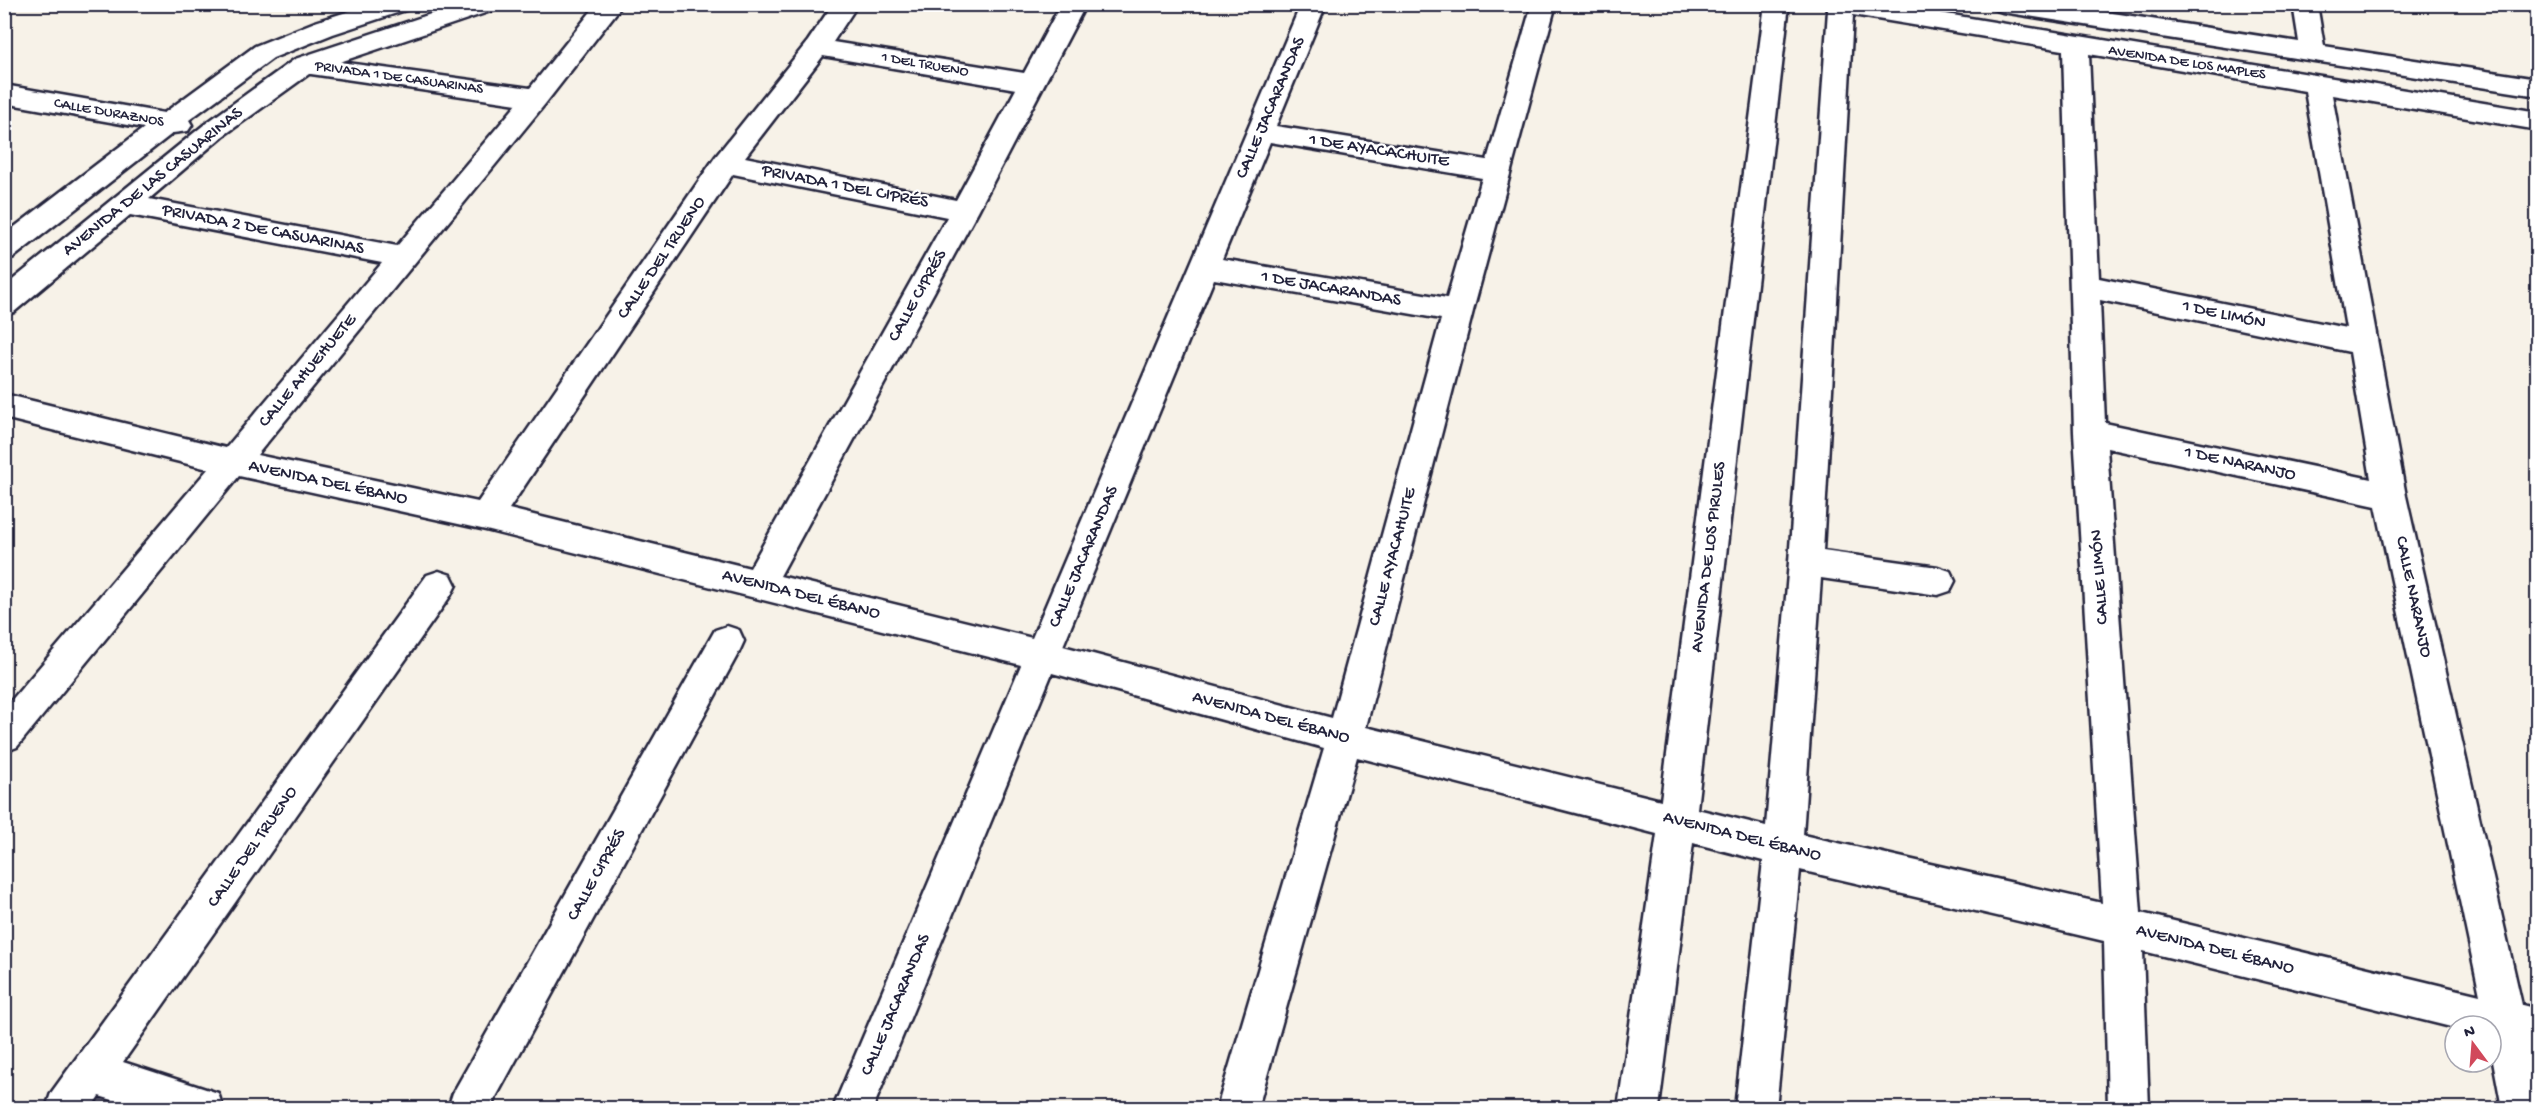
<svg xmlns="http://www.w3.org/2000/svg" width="2542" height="1113" font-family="'Gochi Hand',sans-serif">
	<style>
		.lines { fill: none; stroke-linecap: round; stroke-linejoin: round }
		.minor-casing { stroke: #22223b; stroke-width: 5 }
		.minor { fill: #fff; fill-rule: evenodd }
		.labels { text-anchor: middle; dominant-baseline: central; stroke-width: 4.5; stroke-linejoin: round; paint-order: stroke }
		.far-street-label { font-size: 15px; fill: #22223b; stroke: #fff }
		.street-label { font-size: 18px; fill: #22223b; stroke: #fff }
	</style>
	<rect width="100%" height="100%" fill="#f7f2e8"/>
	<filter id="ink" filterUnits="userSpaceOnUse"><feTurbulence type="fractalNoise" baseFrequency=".0167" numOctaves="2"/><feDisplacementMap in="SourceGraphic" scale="12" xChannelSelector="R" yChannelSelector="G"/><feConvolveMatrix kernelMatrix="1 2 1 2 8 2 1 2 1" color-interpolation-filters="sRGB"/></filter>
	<g filter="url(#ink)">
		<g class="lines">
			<g class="minor-casing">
				<path id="minor" d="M372 4H412L409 9 333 34 273 58 189 120 192 125 188 131 173 133 14 257 4 260V235L144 128 4 103V85L164 113 255 46 315 22Z
					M461 4H500L497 9 340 62 530 88 597 4H623L545 104 257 455 478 502 716 156 808 41 833 4H858L833 42 1024 73 1061 4H1086L978 211 780 576 1032 638 1301 4H1326L1276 126 1487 160 1532 4H1556L1473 311 1366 727 1661 800 1765 4H1789L1697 809 1766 826 1789 562 1828 10 1824 4H1886L2538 112V130L2332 95 2406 496 2522 1005 2538 1009V1049L2531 1047 2538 1081V1108H2502L2491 1050V1026H2455V1028L2143 951 2149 1108H2108L2104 941 1800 870 1776 1108H1735L1763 861 1693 843 1659 1108H1618L1657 834 1357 757 1258 1108H1217L1324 748 1052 673 873 1108H833L1021 665 486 530 239 476 17 747 4 752V709L208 469 4 418V394L226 448 382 263 130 215 14 312 4 315V287L205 124 295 59ZM1853 15 2063 50 2074 432 2102 903 1803 835 1821 578 1938 595 1950 591 1955 581 1950 571 1938 567 1823 551ZM2089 54 2305 91 2346 328 2099 278ZM823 56 1016 89 956 200 745 157ZM309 74H311L517 104 397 246 149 199 223 136ZM1270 142 1482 178 1447 298 1222 259ZM733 174 947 217 750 568 509 509ZM1214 279 1441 319 1332 718 1063 646ZM2100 300 2350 352 2371 479 2105 423ZM2107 448 2376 506 2480 995 2141 913Z
					M1990 4H2055L2299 42 2293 4H2317L2324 46 2538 79V96L2002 12 1993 9Z
					M439 571 451 575 456 585 451 595 123 1062 218 1093 223 1108H140L99 1096 91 1108H46L51 1093 427 575Z
					M727 626 739 630 744 641 739 652 490 1108H448L453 1093 715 630Z"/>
			</g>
			<use href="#minor" class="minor"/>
		</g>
	</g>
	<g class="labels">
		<g class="far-street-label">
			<text transform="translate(2187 63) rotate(9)">AVENIDA DE LOS MAPLES</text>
			<text transform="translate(925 65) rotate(10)">1 DEL TRUENO</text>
			<text transform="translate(399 78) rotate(8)">PRIVADA 1 DE CASUARINAS</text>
			<text transform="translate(109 113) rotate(10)">CALLE DURAZNOS</text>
		</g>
		<g class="street-label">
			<text transform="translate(1271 108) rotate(-67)">CALLE JACARANDAS</text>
			<text transform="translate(1379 151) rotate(9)">1 DE AYACACHUITE</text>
			<text transform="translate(153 182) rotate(-39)">AVENIDA DE LAS CASUARINAS</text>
			<text transform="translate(845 187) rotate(11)">PRIVADA 1 DEL CIPRÉS</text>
			<text transform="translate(263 230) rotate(11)">PRIVADA 2 DE CASUARINAS</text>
			<text transform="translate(662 258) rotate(-56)">CALLE DEL TRUENO</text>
			<text transform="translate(1331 289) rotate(10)">1 DE JACARANDAS</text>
			<text transform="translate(918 296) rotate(-61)">CALLE CIPRÉS</text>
			<text transform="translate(2224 315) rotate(12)">1 DE LIMÓN</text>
			<text transform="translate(308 371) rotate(-50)">CALLE AHUEHUETE</text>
			<text transform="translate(2240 464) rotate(12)">1 DE NARANJO</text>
			<text transform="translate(328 483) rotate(12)">AVENIDA DEL ÉBANO</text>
			<text transform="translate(1084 557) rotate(-67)">CALLE JACARANDAS</text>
			<text transform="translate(1393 557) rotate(-75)">CALLE AYACAHUITE</text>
			<text transform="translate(1709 557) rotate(-83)">AVENIDA DE LOS PIRULES</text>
			<text transform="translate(2100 577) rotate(-94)">CALLE LIMÓN</text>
			<text transform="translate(801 595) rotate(14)">AVENIDA DEL ÉBANO</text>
			<text transform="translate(2413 597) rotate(78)">CALLE NARANJO</text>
			<text transform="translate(1271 718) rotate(15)">AVENIDA DEL ÉBANO</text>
			<text transform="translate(1742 837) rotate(14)">AVENIDA DEL ÉBANO</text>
			<text transform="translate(253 847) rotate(-55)">CALLE DEL TRUENO</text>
			<text transform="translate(597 875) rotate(-61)">CALLE CIPRÉS</text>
			<text transform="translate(2215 950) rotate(14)">AVENIDA DEL ÉBANO</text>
			<text transform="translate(896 1005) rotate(-67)">CALLE JACARANDAS</text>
		</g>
	</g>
	<rect width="2542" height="1113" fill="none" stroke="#fff" stroke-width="24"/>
	<rect x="12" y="12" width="2518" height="1089" fill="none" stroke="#22223b" stroke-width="2" filter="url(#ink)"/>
	<g transform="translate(2473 1044) rotate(344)"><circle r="28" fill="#ffffff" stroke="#a7a7b1" stroke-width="1.5"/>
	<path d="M0-4.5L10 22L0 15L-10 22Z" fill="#d1495b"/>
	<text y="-9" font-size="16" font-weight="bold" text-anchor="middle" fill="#22223b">N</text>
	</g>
</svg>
